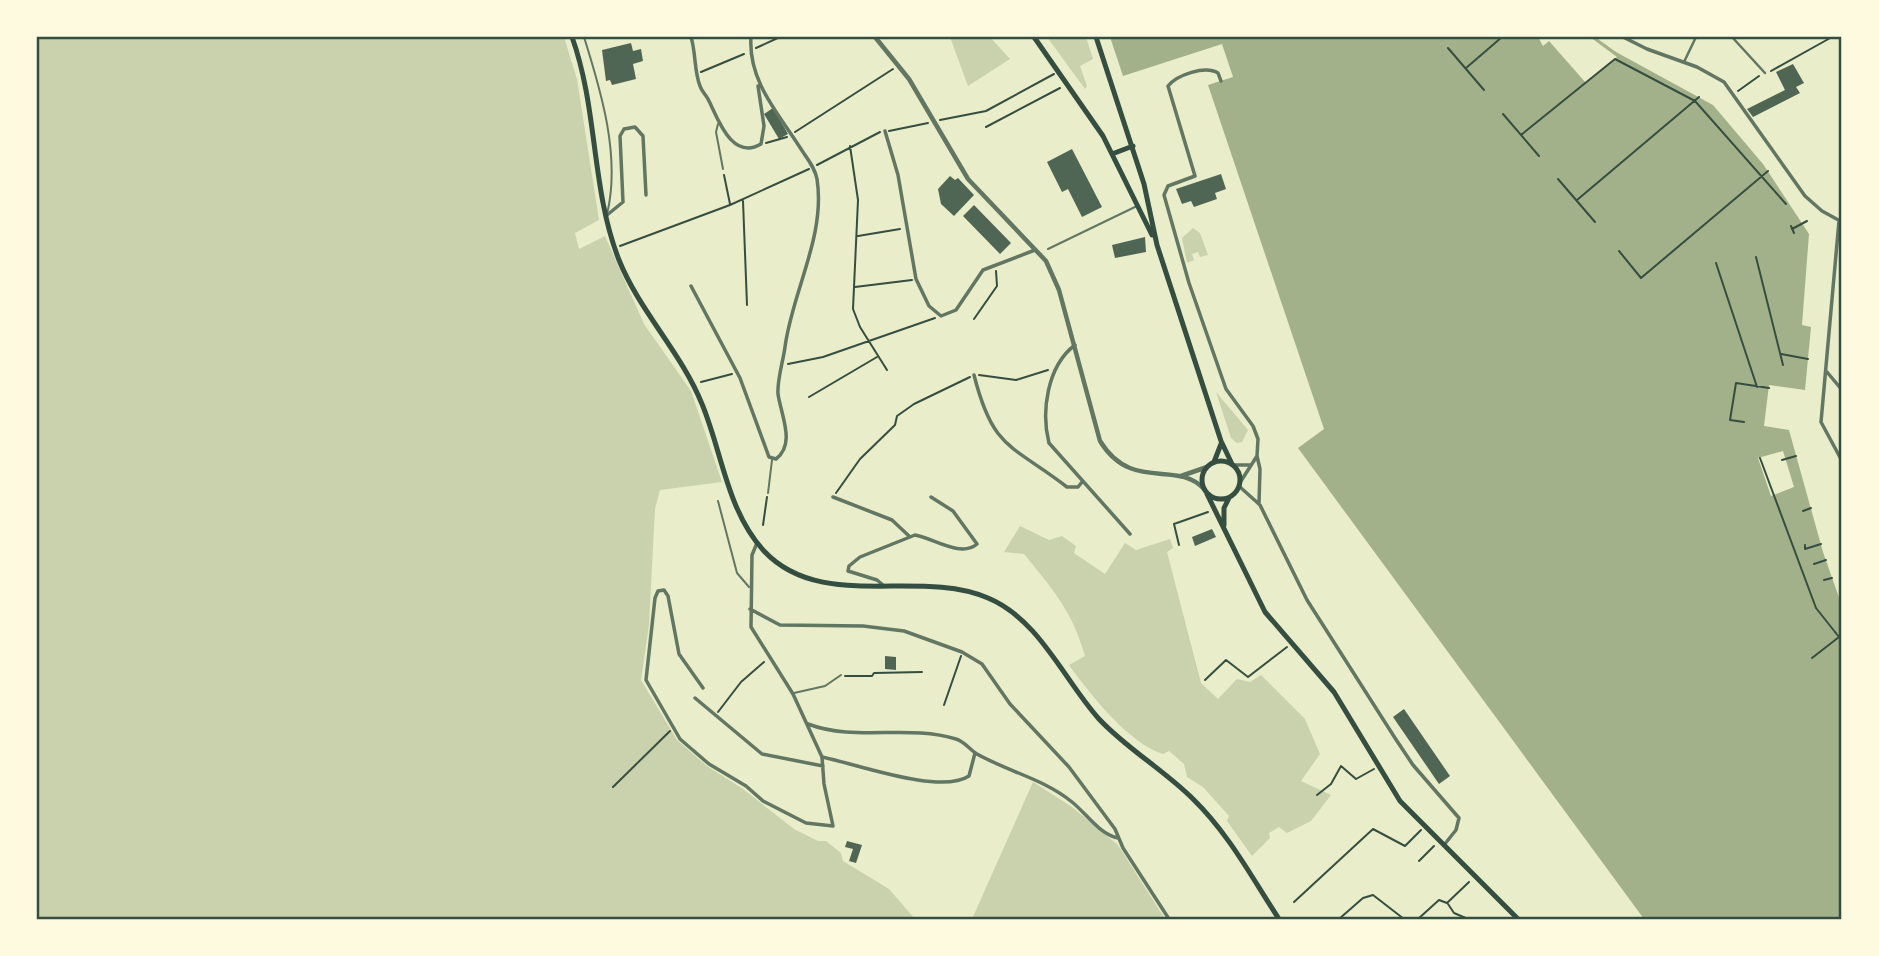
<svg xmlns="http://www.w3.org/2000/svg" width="1879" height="956" font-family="'Source Serif 4',serif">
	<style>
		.green { fill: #cad2ad }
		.water { fill: #a3b18a; fill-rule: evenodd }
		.building { fill: #4f6655 }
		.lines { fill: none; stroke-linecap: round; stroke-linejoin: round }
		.path { stroke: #344e41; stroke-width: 2 }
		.service { stroke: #617663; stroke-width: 2 }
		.pedestrian { stroke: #617663; stroke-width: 2.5 }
		.minor { stroke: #617663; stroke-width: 3.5 }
		.tertiary { stroke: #617663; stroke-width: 4.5 }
		.secondary { stroke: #344e41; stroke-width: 5 }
		.primary { stroke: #344e41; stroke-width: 5 }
		.neatline { fill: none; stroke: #344e41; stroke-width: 2.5 }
	</style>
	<rect width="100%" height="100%" fill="#e9edc9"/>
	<path class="green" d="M37 37H564L577 79 599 220 575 233 579 249 605 236 644 324 691 391 722 482 660 490 655 509 649 625 641 680 677 740 707 766 743 789 794 829 818 841H826L841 853 843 861 889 889 915 919H37Z
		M950 37H990L1010 59 968 86Z
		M1047 37H1086L1093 59 1080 66 1087 86 1085 89Z
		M1193 228 1200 233 1208 255 1200 257 1198 252 1192 254 1194 260 1187 263 1182 238Z
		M1216 392 1248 430 1242 442 1237 443 1231 438Z
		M1020 526 1049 540 1062 536 1076 546 1074 553 1105 574 1125 543 1136 550 1170 539 1173 548 1167 552 1201 683 1218 699 1237 679 1250 682 1261 675 1305 719 1320 754 1301 781 1331 795 1311 821 1287 833 1279 827 1269 833 1270 838 1252 856 1227 821 1229 816 1203 787 1187 777 1184 764 1169 751 1163 754C1128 743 1090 694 1069 665L1085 656C1073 613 1053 589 1024 554L1004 552Z
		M1033 782 1072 807 1118 845 1165 919H972Z"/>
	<path class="water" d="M1110 37H1538L1543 46 1549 41 1586 83 1617 57 1590 37H1595L1616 52 1713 105 1763 164 1809 234 1802 325 1811 327 1805 390 1769 385 1764 426 1789 430 1823 552 1842 606V919H1644L1298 448 1324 429 1208 85 1233 77 1222 44 1123 76ZM1783 451 1794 487 1771 496 1758 458Z"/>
	<path class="building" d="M631 43 633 51 641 49 643 61 633 64 636 79 612 85 610 80 606 81 602 50Z
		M1793 64 1804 83 1796 87 1800 93 1753 117 1747 109 1785 90 1776 72Z
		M773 108 788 134 779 139 764 114Z
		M1072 149 1102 207 1082 217 1068 189 1062 192 1047 162Z
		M1221 174 1226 189 1215 193 1217 199 1194 207 1191 201 1182 204 1176 189Z
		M950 176 955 180 958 178 974 195 954 216 941 204 938 189Z
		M974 205 1011 243 1000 254 963 216Z
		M1145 237 1146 252 1115 258 1112 245Z
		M1212 529 1216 537 1195 546 1192 537Z
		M885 656 896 657V670L885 669Z
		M1404 709 1450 776 1439 784 1393 717Z
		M847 841 862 845 856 863 849 861 853 849 845 847Z"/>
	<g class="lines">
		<path class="path" d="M756 48 780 37
			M1448 48 1484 90
			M1466 68 1502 37
			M1771 71 1832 37
			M701 72 744 54
			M1738 91 1759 76
			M1503 114 1539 156
			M940 120 986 111 1054 74
			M986 127 1060 88
			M889 131 928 123
			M795 132 893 69
			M1521 135 1615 59 1695 101 1786 204
			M766 143 787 137
			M850 146 858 200 853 309 860 327 887 370
			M817 165 880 132
			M724 175 730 204
			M1558 179 1595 222
			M1577 200 1699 97
			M743 201 747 305
			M1791 226 1794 233
			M1792 229 1807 221
			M858 236 900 229
			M620 246 730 205 809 169
			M1619 251 1641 278 1768 171
			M1756 257 1783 365
			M1716 263 1757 387
			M855 287 912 280
			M974 319 997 286 996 271
			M1781 354 1808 359
			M788 364 823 357 935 318
			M979 375 1016 380 1048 370
			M701 382 732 374
			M809 397 877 357
			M1744 422 1730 420 1736 383 1769 388
			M1760 458 1816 608 1839 637 1812 658
			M1782 460 1796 456
			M836 493 860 459 895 425 897 416 914 404 970 377
			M1803 511 1811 508
			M763 525 767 497
			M1179 545 1174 524 1208 512
			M1805 545V549L1821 544
			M1814 564 1826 560
			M1824 580 1832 578
			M845 676H872L874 673 922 672
			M1205 680 1226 660 1248 677 1287 647
			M944 705 961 656
			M718 712 741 682 764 662
			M613 787 670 731
			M1317 795 1331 784 1341 766 1356 779 1374 769
			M1419 861 1434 846
			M1294 902 1373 829 1405 846 1421 830
			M1448 904 1454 913 1468 919
			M1339 919 1363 898 1373 895 1404 919
			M1418 919 1439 900 1447 903 1469 882"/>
		<path class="service" d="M584 37C601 91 621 157 607 214
			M718 124 716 132 723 169
			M1048 249 1137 206
			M768 493 772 460
			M718 501 737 573 749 587
			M794 693 825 686 841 675"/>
		<path class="pedestrian" d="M1732 37 1765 73
			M1684 62 1696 37"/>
		<path class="minor" d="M691 37C696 53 694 71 700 86 702 92 707 96 709 101 718 119 732 161 761 144L764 126 758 86
			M1623 37 1647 49 1697 67 1724 82 1805 196 1822 211 1842 222
			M1221 81 1218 73C1205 65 1177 75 1168 86L1195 176 1168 186 1164 195 1189 283 1226 389 1253 426 1258 439 1257 456 1241 481
			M885 131 898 175 916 279 929 306 941 316 956 310 983 270 1035 250
			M607 215 623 202 620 136 624 129 635 127 643 136 646 195
			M1839 221 1821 422 1842 461
			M691 286 740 378 769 457 776 459C796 444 781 415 778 394 777 380 783 362 785 347 792 292 826 236 817 179 815 167 806 157 799 146 777 112 748 80 751 37
			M1075 345C1047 366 1041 412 1049 443L1130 534
			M1827 372 1842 390
			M974 375C993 450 1011 444 1067 487H1078L1082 482
			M1257 456 1260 469 1259 503
			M1234 465H1250
			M1240 487 1260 505 1307 600 1395 738 1413 765 1459 818 1456 830 1444 845
			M833 497 892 520 909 536
			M883 585 877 580 848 571 849 566 860 557 915 535C933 538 961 558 977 544L953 511 931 497
			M750 609 780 625 863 626 904 631 962 652 982 664 1010 704 1069 767 1115 829 1123 848 1169 919
			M703 688 679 654 668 596 664 590 658 591 655 598 646 680 680 739 709 764 746 786 763 801 806 823 833 826 824 784 822 757 793 694 751 627 752 555 757 543
			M695 698 762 754 823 766
			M808 724C855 742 908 724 956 739 964 741 970 750 977 754 1009 772 1044 779 1072 802 1087 814 1099 834 1118 838
			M822 757C857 764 940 795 969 776L975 753"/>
		<path class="tertiary" d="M875 37 909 79 968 179 1046 261 1059 290 1100 441C1132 493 1177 459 1204 489
			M1181 476 1207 467"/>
		<path class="secondary" d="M1034 37 1103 136 1152 235
			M1096 37 1144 184 1157 245 1221 441 1232 464
			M1112 154 1133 146
			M1214 462 1221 444"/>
		<path class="primary" d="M572 37C598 109 591 189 619 260 640 312 681 352 702 404 722 452 727 511 764 551 821 612 918 568 988 598 1039 619 1064 680 1099 719 1127 749 1164 770 1193 799 1229 834 1252 878 1279 919
			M1202 480a19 19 0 1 1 38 0a19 19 0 1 1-38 0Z
			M1207 494 1265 612 1334 692 1400 801 1518 919
			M1224 525V508L1229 498"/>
	</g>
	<rect width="1879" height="956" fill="none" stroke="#fefae0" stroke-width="77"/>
	<rect x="38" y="38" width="1802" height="880" class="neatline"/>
</svg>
